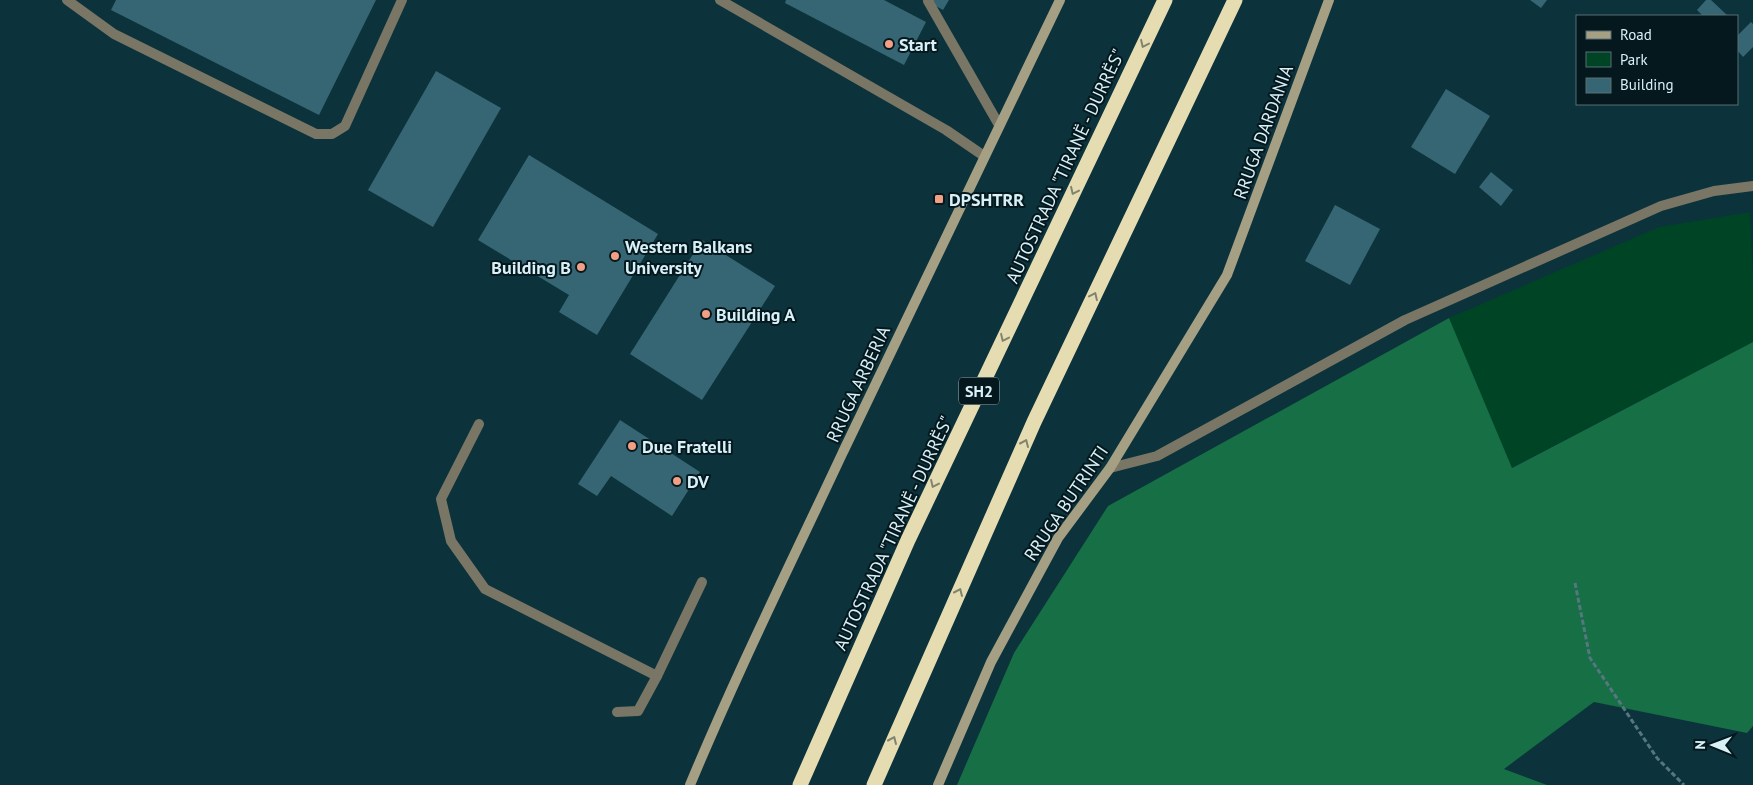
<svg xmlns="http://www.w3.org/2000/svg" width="1753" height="785" font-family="'PT Sans',sans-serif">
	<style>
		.green { fill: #004426 }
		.forest { fill: #166f45 }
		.building { fill: #366673 }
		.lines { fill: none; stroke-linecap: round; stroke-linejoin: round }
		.path { stroke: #567780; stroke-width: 3; stroke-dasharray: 5 2.5; stroke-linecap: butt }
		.lane { stroke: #797665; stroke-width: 10 }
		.secondary { stroke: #a59f84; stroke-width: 10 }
		.highway { stroke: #e5dcb2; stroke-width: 15 }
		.oneway { stroke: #80846f }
		.poi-dot { fill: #f39f85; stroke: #05181d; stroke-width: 2 }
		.labels { text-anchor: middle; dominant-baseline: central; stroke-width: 4; stroke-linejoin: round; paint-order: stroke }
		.shield { fill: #05181d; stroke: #99b0b7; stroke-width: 1 }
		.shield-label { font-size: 16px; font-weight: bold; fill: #d8f1f9 }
		.poi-label { font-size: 18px; font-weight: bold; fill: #d8f1f9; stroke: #05181d; text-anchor: start }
		.street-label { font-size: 18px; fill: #d8f1f9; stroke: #05181d }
	</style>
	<rect width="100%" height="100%" fill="#0c323b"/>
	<polygon class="green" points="1750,212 1753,278 1753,342 1511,468 1449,318 1659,227"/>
	<polygon class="forest" points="1449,318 1512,468 1753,342 1753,726 1747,733 1594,702 1504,769 1547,785 957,785 1014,653 1108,506"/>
	<g class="building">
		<polygon points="116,0 376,0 319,115 111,10"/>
		<polygon points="786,0 884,0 926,22 904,65 785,3"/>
		<polygon points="925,0 949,0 943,10"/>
		<polygon points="1530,0 1547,0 1541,8"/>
		<polygon points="1706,0 1711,0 1728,16 1703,16 1697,10"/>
		<polygon points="1751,22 1753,24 1753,47 1743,57 1737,50 1737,36"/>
		<polygon points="436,71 501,108 433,227 368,190"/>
		<polygon points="1446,89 1490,116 1455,174 1411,147"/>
		<polygon points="529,155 658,234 597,335 559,312 569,295 478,240"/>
		<polygon points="1491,172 1513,190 1501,206 1479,187"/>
		<polygon points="1335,205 1380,229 1350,285 1305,261"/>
		<polygon points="702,240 775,286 702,400 630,354"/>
		<polygon points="620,420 700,472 672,516 611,476 597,496 578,484"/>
	</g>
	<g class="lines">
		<polyline class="path" points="1575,583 1590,658 1657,758 1684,785"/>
		<g class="lane">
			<polyline points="67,0 114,34 316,134 332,134 345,126 402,0"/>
			<polyline points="720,0 946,130 984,156"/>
			<polyline points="929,0 928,1 999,125"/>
			<polyline points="479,424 441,499 451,541 485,589 657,676"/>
			<polyline points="1110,468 1157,456 1405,320 1661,206 1714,191 1753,186"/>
			<polyline points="617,712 638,711 657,676 702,582"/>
		</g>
		<g class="secondary">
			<path d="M690 785C737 672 791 563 843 452 915 301 987 150 1060 0"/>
			<polyline points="938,785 991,662 1058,538 1110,468 1227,275 1329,0"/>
		</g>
		<g class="highway">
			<polyline points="800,785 908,540 1165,0"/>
			<polyline points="874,785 1034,422 1235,0"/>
		</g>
	</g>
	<defs><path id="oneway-chevron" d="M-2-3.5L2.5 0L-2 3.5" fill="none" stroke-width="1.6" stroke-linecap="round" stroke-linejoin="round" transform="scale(1.25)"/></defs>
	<g class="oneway">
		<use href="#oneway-chevron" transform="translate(1144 44) rotate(115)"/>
		<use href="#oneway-chevron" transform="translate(1074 191) rotate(115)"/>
		<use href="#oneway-chevron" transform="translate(1094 296) rotate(-65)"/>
		<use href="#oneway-chevron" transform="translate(1004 338) rotate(115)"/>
		<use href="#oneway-chevron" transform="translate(1025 443) rotate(-66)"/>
		<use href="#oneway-chevron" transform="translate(934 484) rotate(115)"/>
		<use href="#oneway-chevron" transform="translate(959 592) rotate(-66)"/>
		<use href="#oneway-chevron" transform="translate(893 740) rotate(-66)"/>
	</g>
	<g class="poi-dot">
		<circle cx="889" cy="44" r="5"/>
		<rect x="934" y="194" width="10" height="10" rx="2.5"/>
		<circle cx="615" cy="256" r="5"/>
		<circle cx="581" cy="267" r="5"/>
		<circle cx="706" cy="314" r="5"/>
		<circle cx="632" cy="446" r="5"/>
		<circle cx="677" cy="481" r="5"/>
	</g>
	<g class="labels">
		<rect class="shield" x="959" y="377.5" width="40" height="27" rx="4"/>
		<g class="shield-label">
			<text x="979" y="391">SH2</text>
		</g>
		<g class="poi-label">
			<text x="899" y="44">Start</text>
			<text x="949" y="199">DPSHTRR</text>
			<text x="625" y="246">Western Balkans<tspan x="625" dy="21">University</tspan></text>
			<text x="571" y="267" text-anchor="end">Building B</text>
			<text x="716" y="314">Building A</text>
			<text x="642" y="446">Due Fratelli</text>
			<text x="687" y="481">DV</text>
		</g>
		<g class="street-label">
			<text transform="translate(1263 132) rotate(-70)">RRUGA DARDANIA</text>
			<text transform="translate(1065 166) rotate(-65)">AUTOSTRADA "TIRANË - DURRËS"</text>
			<text transform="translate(858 384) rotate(-65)">RRUGA ARBERIA</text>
			<text transform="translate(1066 503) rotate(-56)">RRUGA BUTRINTI</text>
			<text transform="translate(893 533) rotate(-65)">AUTOSTRADA "TIRANË - DURRËS"</text>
		</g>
	</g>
	<rect x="1576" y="15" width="162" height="90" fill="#05181d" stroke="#596f75"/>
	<rect x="1586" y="31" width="25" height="8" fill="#a59f84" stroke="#596f75"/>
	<text x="1620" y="40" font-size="15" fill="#d8f1f9">Road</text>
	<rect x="1586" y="52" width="25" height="15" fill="#004426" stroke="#596f75"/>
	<text x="1620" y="65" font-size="15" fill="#d8f1f9">Park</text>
	<rect x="1586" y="78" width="25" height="15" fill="#366673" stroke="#596f75"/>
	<text x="1620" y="90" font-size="15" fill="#d8f1f9">Building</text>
	<g transform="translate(1713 745) rotate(271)" stroke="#05181d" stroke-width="4" paint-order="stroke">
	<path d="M0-4L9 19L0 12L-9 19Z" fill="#d8f1f9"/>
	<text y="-8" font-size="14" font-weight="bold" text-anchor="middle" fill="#d8f1f9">N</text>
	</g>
</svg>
